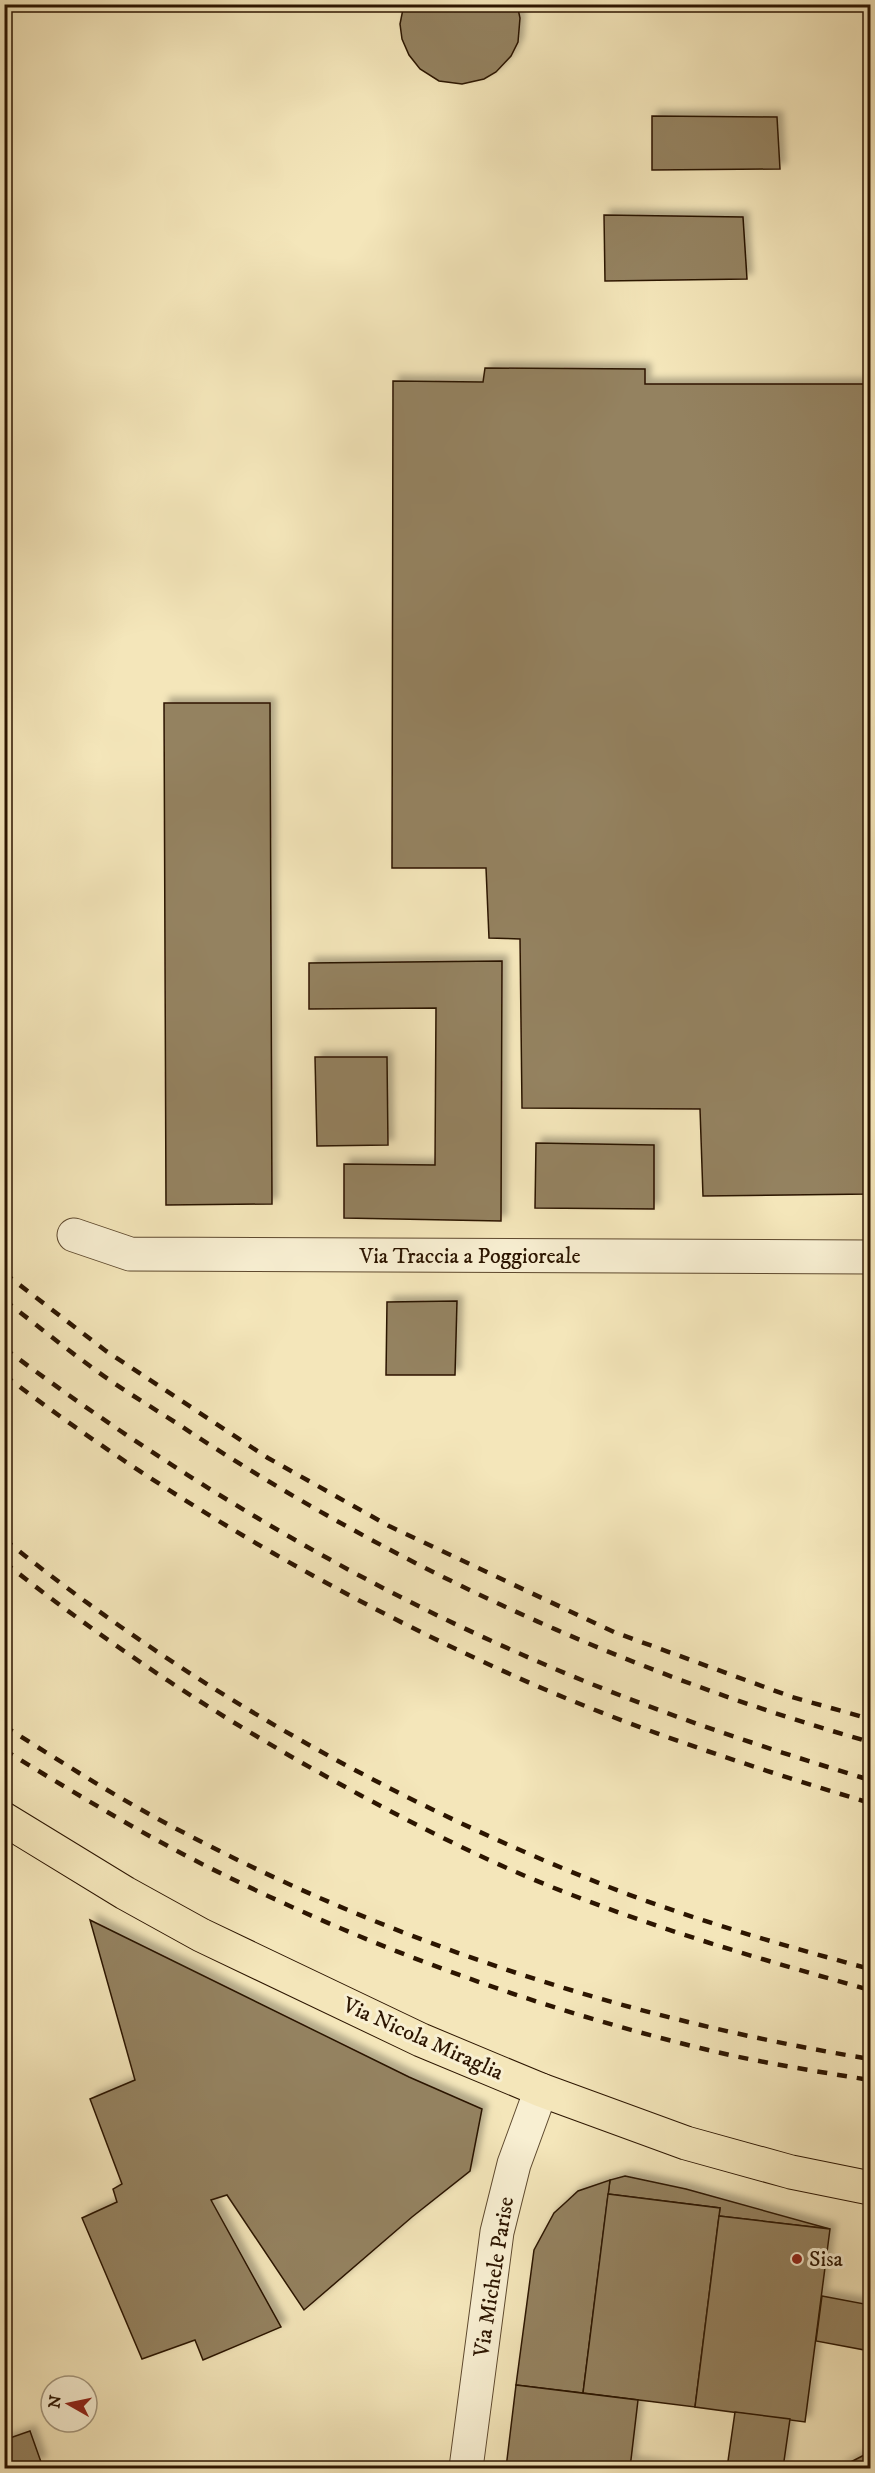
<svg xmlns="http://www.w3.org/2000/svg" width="875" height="2473" font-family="'IM FELL DW Pica',serif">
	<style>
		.building { fill: #948261; stroke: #2c1500; stroke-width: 1.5; filter: url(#shadow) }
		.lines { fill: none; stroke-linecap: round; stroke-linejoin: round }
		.minor-casing { stroke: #5e492e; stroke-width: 35 }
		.primary-casing { stroke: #2c1500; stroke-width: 35 }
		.minor { stroke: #f8efd2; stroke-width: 33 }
		.primary { stroke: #f4e6ba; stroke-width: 33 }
		.rail { stroke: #2c1500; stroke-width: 4.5; stroke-dasharray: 10 10; stroke-linecap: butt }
		.poi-dot { fill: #8f2418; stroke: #f8efd2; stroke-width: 2 }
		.labels { text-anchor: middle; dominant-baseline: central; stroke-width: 6; stroke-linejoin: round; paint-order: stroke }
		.street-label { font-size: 22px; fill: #2c1500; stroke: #f8efd2 }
		.poi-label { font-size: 22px; fill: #2c1500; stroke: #f8efd2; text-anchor: start }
	</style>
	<defs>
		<filter id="shadow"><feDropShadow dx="5.5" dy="-5.5" stdDeviation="3" flood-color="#0004"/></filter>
	</defs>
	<rect width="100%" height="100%" fill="#f4e6ba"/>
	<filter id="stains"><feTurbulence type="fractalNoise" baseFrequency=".00333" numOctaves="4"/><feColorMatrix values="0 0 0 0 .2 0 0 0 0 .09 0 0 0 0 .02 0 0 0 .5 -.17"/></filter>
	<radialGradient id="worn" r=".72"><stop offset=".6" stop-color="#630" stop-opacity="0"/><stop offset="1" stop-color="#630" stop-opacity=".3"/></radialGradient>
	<g class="building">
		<polygon points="404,4 517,4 520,18 518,42 511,56 496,72 484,79 462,84 439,81 420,69 409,55 402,39 400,24"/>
		<polygon points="652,116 777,117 780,169 652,170"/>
		<polygon points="604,215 743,217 747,279 605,281"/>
		<polygon points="485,368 645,369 645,384 870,384 870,1194 703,1196 700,1109 522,1108 520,939 489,938 486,868 392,868 393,381 483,382"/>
		<polygon points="164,703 270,703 272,1204 166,1205"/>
		<polygon points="502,961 501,1221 344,1218 344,1164 435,1165 436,1008 309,1009 309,963"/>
		<polygon points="315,1057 387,1057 388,1145 317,1146"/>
		<polygon points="536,1143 654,1145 654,1209 535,1208"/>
		<polygon points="457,1301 455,1375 386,1375 387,1302"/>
		<polygon points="90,1920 409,2077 482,2109 470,2171 412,2217 304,2310 227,2195 211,2200 281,2327 203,2360 195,2340 142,2359 82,2218 117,2202 113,2189 122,2184 90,2099 135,2080"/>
		<polygon points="625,2176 686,2189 830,2229 719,2216 720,2208 608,2194 610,2180"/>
		<polygon points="610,2180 583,2393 516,2385 534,2250 554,2213 565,2203 578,2191"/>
		<polygon points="608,2194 720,2208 695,2407 583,2393"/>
		<polygon points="719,2216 830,2229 805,2422 695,2407"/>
		<polygon points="822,2296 870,2305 870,2351 816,2341"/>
		<polygon points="516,2385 638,2400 630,2468 506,2468"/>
		<polygon points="735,2412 790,2419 783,2468 727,2468"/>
		<polygon points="30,2431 41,2462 21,2468 8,2468 4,2457 4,2440"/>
		<polygon points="870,2452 870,2468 839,2468"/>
		<polygon points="630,2462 675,2468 630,2468"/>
	</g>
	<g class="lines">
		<defs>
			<g id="minor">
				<polyline points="74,1235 130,1254 870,1257"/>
				<polyline points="466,2468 497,2232 514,2164 541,2090"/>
			</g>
			<polyline id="primary" points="4,1819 125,1893 201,1935 421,2040 541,2090 686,2143 791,2172 870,2188"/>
		</defs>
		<use href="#minor" class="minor-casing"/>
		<use href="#primary" class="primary-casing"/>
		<use href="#minor" class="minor"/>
		<use href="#primary" class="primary"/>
		<g class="rail">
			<polyline points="4,1273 106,1351 268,1458 389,1526 614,1632 792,1697 870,1719"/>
			<path d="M4 1300C33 1322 61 1345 90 1366 123 1391 159 1411 193 1434 402 1570 630 1674 870 1742"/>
			<path d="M4 1348C170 1472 348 1580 539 1662 647 1709 758 1746 870 1780"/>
			<path d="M4 1375C166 1498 344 1601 530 1683 640 1731 755 1768 870 1803"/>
			<path d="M4 1539C186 1686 393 1802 609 1887 694 1920 782 1945 870 1969"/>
			<path d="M4 1562C116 1651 234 1727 360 1795 429 1832 499 1867 572 1895 670 1933 770 1962 870 1990"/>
			<path d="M4 1726C52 1756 100 1787 149 1814 373 1937 619 2018 870 2059"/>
			<path d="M4 1750C70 1790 135 1830 204 1865 361 1944 529 2006 700 2048 756 2062 814 2071 870 2080"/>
		</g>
	</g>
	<circle class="poi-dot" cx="797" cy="2259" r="6"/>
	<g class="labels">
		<g class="street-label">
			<text x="470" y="1256">Via Traccia a Poggioreale</text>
			<text transform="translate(423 2039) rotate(24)">Via Nicola Miraglia</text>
			<text transform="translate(494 2277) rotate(-81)">Via Michele Parise</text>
		</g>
		<g class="poi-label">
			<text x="809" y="2259">Sisa</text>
		</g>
	</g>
	<rect width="875" height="2473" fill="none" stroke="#f4e6ba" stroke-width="24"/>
	<rect x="6" y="6" width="863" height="2461" fill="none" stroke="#2c1500" stroke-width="3"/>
	<rect x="12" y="12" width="851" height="2449" fill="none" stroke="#2c1500" stroke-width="1.5"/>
	<g transform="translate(69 2404) rotate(279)"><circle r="28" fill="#f8efd2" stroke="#a6987e" stroke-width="1.5"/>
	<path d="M0-4.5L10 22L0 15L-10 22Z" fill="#8f2418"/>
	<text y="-9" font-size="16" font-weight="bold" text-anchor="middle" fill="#2c1500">N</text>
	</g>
	<rect width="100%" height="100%" filter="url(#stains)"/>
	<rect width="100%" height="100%" fill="url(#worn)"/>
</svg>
